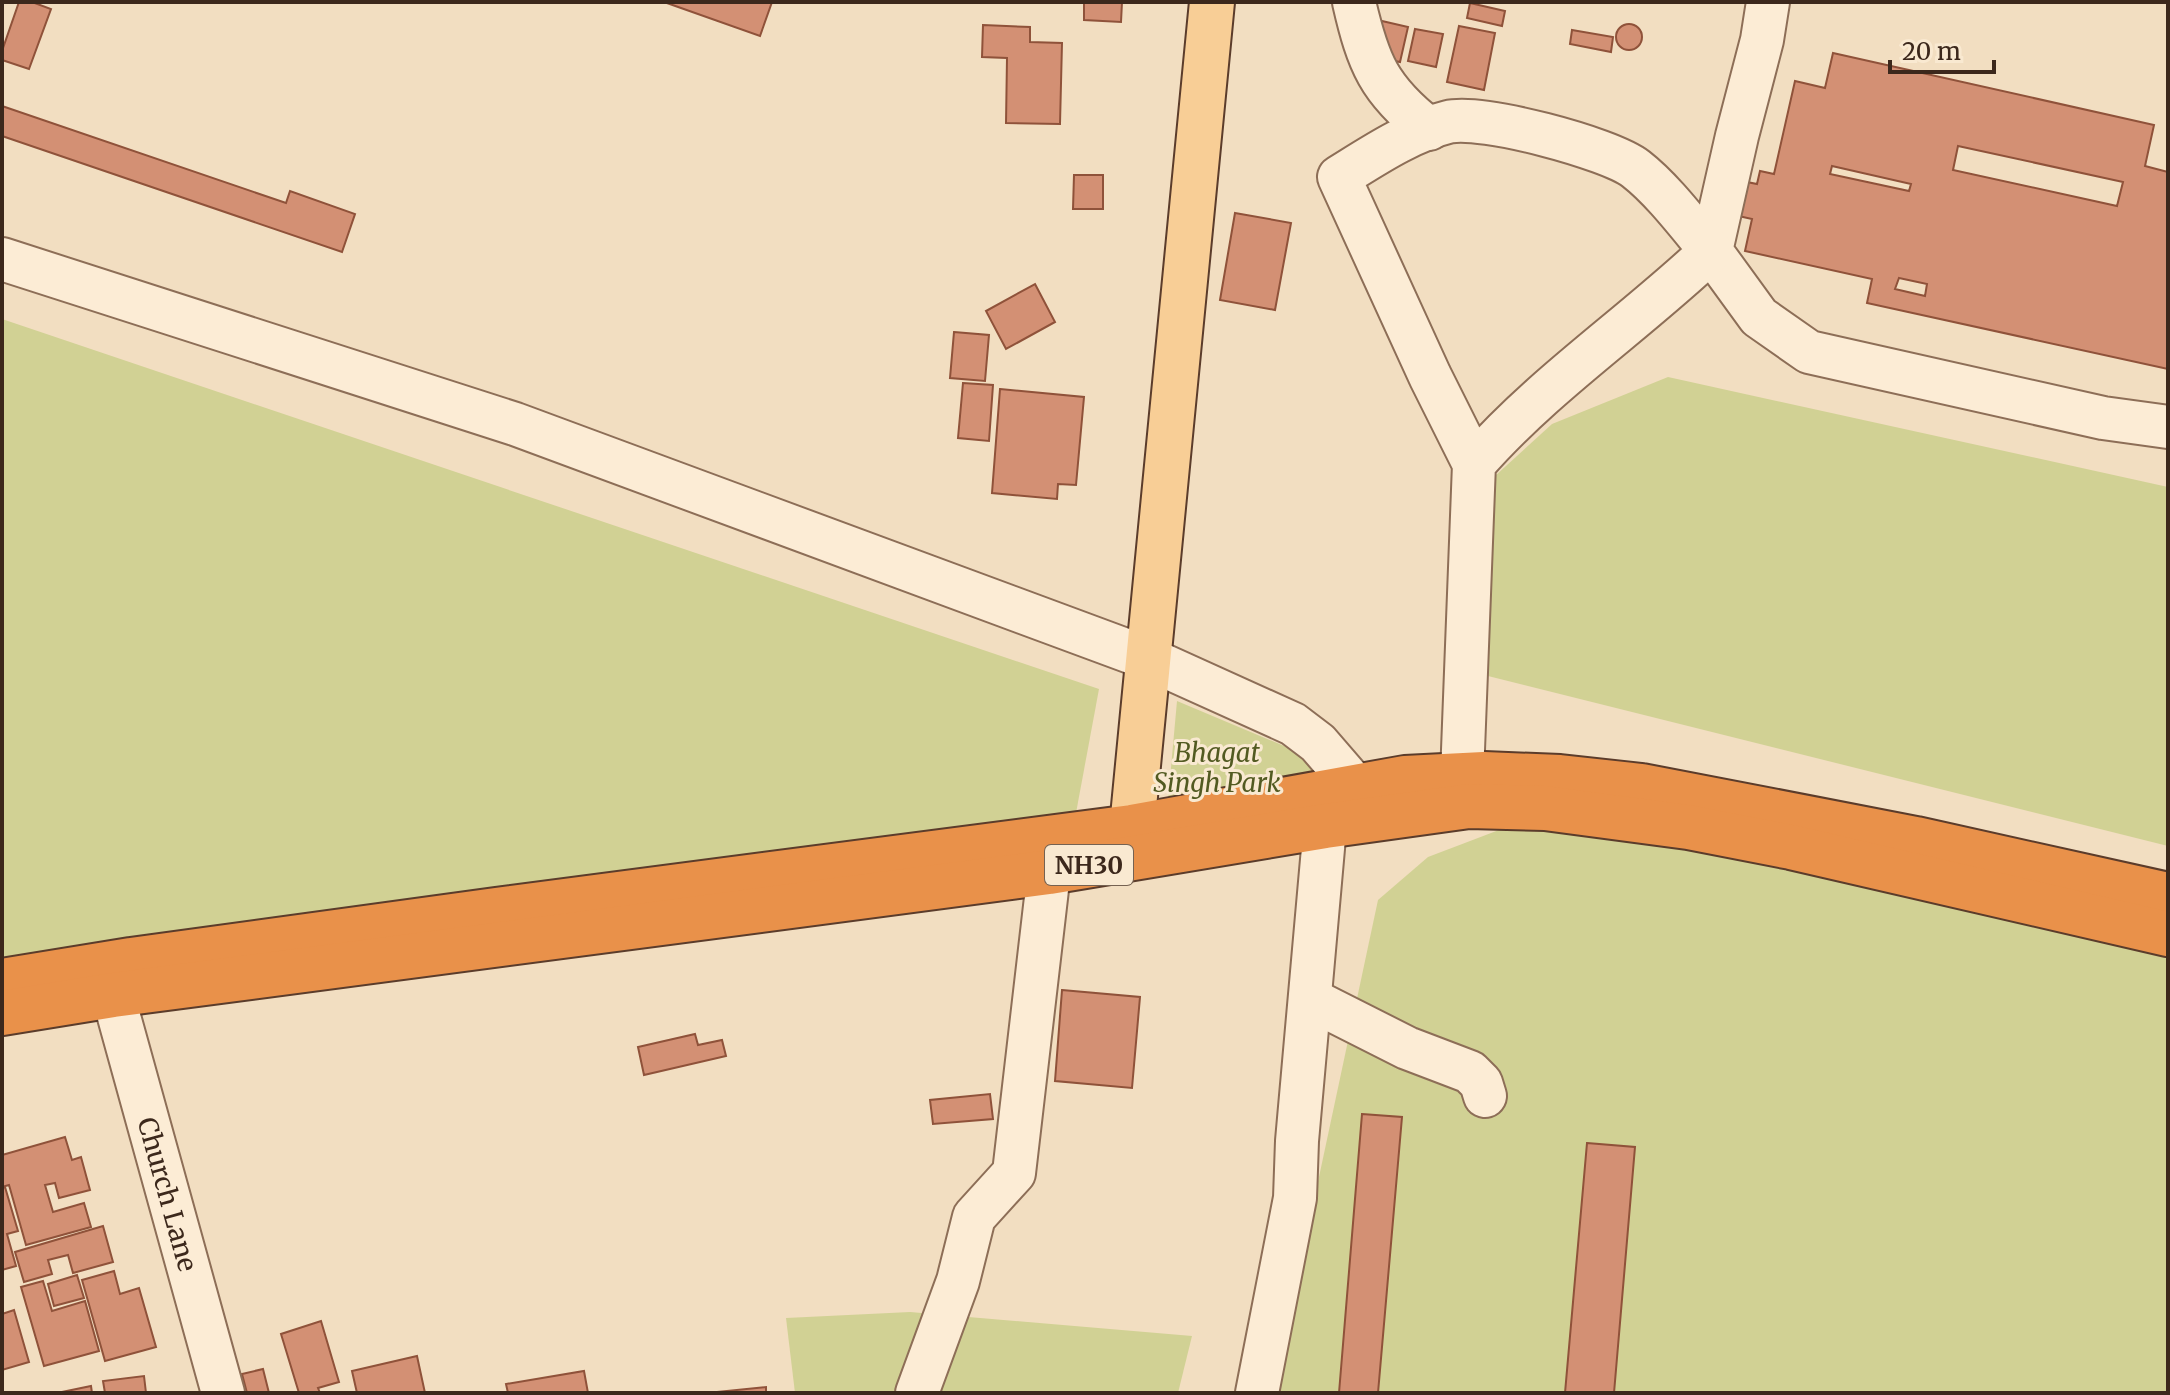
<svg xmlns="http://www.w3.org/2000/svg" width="2170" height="1395" font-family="Merriweather,serif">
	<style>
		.green { fill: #d1d194 }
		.building { fill: #d39074; stroke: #8f523a; stroke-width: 2; fill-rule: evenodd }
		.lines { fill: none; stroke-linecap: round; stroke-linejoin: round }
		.minor-casing { stroke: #8d6e57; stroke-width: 46 }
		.major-casing { stroke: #5b3c2b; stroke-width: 48 }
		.highway-casing { stroke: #5b3c2b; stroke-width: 48 }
		.minor { stroke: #fcecd5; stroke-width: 42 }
		.major { stroke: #f8ce96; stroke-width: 44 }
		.highway { stroke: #e9914a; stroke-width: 44 }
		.labels { text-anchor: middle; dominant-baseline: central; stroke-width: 6; stroke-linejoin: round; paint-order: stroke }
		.shield { fill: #f9e9d1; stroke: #756252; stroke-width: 2 }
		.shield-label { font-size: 24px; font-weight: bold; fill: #3c281c }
		.park-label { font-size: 26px; font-style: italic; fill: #525a21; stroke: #f9e9d1 }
		.street-label { font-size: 26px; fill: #3c281c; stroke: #f9e9d1 }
	</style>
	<rect width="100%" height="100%" fill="#f2dec1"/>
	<g class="green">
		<polygon points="2,319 1099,689 1076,813 2,968"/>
		<polygon points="1668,377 2168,487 2168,846 1456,668 1495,476 1552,424"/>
		<polygon points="1177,701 1377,785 1166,823"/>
		<polygon points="1520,822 2168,923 2168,1393 1273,1393 1378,900 1428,857"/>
		<polygon points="910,1312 1192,1336 1178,1393 795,1393 786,1318"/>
	</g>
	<g class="building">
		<polygon points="19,2 32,2 51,9 29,69 2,60 2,51"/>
		<polygon points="664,2 772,2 760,36"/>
		<polygon points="1084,2 1122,2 1121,22 1084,20"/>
		<polygon points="1470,3 1505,11 1502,26 1467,18"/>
		<polygon points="1382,21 1408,27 1400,62 1375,57"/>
		<circle cx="1629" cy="37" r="13"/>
		<polygon points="983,25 1030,27 1030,42 1062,43 1060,124 1006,123 1007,58 982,57"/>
		<polygon points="1459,26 1495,33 1484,90 1447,82"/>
		<polygon points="1415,29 1443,34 1436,67 1408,61"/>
		<polygon points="1572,30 1613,37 1611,52 1570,44"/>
		<path d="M1833 53 2154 125 2145 166 2168 172V369L1867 303 1872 279 1745 251 1752 219 1725 213 1732 179 1757 184 1760 171 1774 174 1795 81 1825 88ZM1958 146 2123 182 2117 206 1953 170ZM1832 166 1911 184 1909 191 1830 174ZM1899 278 1927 284 1925 296 1895 289Z"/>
		<polygon points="2,106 286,203 290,191 355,214 342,252 2,136"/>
		<polygon points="1074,175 1103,175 1103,209 1073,209"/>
		<polygon points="1235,213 1291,223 1275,310 1220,300"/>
		<polygon points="1035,284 1055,322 1006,349 986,311"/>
		<polygon points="954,332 989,335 985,381 950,378"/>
		<polygon points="963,383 993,385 989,441 958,438"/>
		<polygon points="1000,389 1084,397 1076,485 1058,484 1057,499 992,493"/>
		<polygon points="1062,990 1140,997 1132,1088 1055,1081"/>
		<polygon points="695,1034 698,1045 722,1040 726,1056 644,1075 638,1047"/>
		<polygon points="990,1094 993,1119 933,1124 930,1100"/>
		<polygon points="1362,1114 1402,1117 1378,1393 1339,1393"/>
		<polygon points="65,1137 72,1160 81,1157 90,1190 59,1198 55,1183 45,1185 53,1212 84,1203 91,1227 26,1245 9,1185 2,1187 2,1155"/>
		<polygon points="1587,1143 1635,1147 1614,1393 1565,1393"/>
		<polygon points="5,1187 18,1231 7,1234 16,1266 2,1270 2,1188"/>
		<polygon points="103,1226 113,1262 73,1273 68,1255 48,1260 52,1274 24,1282 15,1252"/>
		<polygon points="114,1271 120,1294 139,1288 156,1347 105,1361 82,1280"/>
		<polygon points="77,1275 84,1298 54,1306 48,1284"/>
		<polygon points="43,1281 52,1311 85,1301 99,1351 44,1366 21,1287"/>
		<polygon points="14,1310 29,1362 2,1370 2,1314"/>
		<polygon points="321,1321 339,1382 318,1388 320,1393 299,1393 281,1334"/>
		<polygon points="417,1356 425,1393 357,1393 352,1371"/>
		<polygon points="263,1369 269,1393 247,1393 242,1374"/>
		<polygon points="584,1371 588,1393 508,1393 506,1384"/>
		<polygon points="144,1376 146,1393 105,1393 103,1381"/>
		<polygon points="91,1386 92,1393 57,1393"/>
		<polygon points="766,1387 766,1393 707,1393"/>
	</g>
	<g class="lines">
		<defs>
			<g id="minor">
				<path d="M1354 2C1368 63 1379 90 1429 129"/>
				<polyline points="1768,2 1762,40 1737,136 1711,251 1759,317 1809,352 2103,418 2168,427"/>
				<polyline points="2,259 515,424 1147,658 1293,724 1318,743 1356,787"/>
				<path d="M1462 776 1474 464 1430 376 1339 177C1373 156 1408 132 1448 122 1481 114 1609 148 1636 169 1663 190 1689 225 1711 251 1634 324 1544 384 1474 464"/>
				<path id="s1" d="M108 964 113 995 223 1393"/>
				<polyline points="1310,999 1407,1048 1470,1072 1481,1083 1485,1096"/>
				<polyline points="917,1393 958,1281 974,1217 1014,1173 1049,872"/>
				<polyline points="1257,1393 1295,1198 1297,1141 1325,826"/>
			</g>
			<polyline id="major" points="1129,858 1212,2"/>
			<g id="highway">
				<polyline points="2,981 131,960 496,910 1132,827 1405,778 1484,774 1560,777 1642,786 1916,839 2168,895"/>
				<polyline points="2,1013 113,995 1049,872 1325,826 1469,806 1545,808 1688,827 1791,847 2168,934"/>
			</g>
		</defs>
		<use href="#minor" class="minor-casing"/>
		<use href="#major" class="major-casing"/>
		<use href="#highway" class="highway-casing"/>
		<use href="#minor" class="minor"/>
		<use href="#major" class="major"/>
		<use href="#highway" class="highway"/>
	</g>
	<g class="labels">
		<rect class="shield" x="1045" y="845" width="88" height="40" rx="6"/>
		<g class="shield-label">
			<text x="1089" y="865">NH30</text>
		</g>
		<g class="park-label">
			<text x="1217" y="752">Bhagat<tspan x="1217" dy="30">Singh Park</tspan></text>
		</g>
		<g class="street-label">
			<text stroke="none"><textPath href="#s1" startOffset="238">Church Lane</textPath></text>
		</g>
	</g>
	<rect width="2170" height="1395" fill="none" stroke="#3c281c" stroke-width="8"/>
	<path d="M1890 60v12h104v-12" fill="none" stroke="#3c281c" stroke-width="4"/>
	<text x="1902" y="60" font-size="24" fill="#3c281c" stroke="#f9e9d1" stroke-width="6" paint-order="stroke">20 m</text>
</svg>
